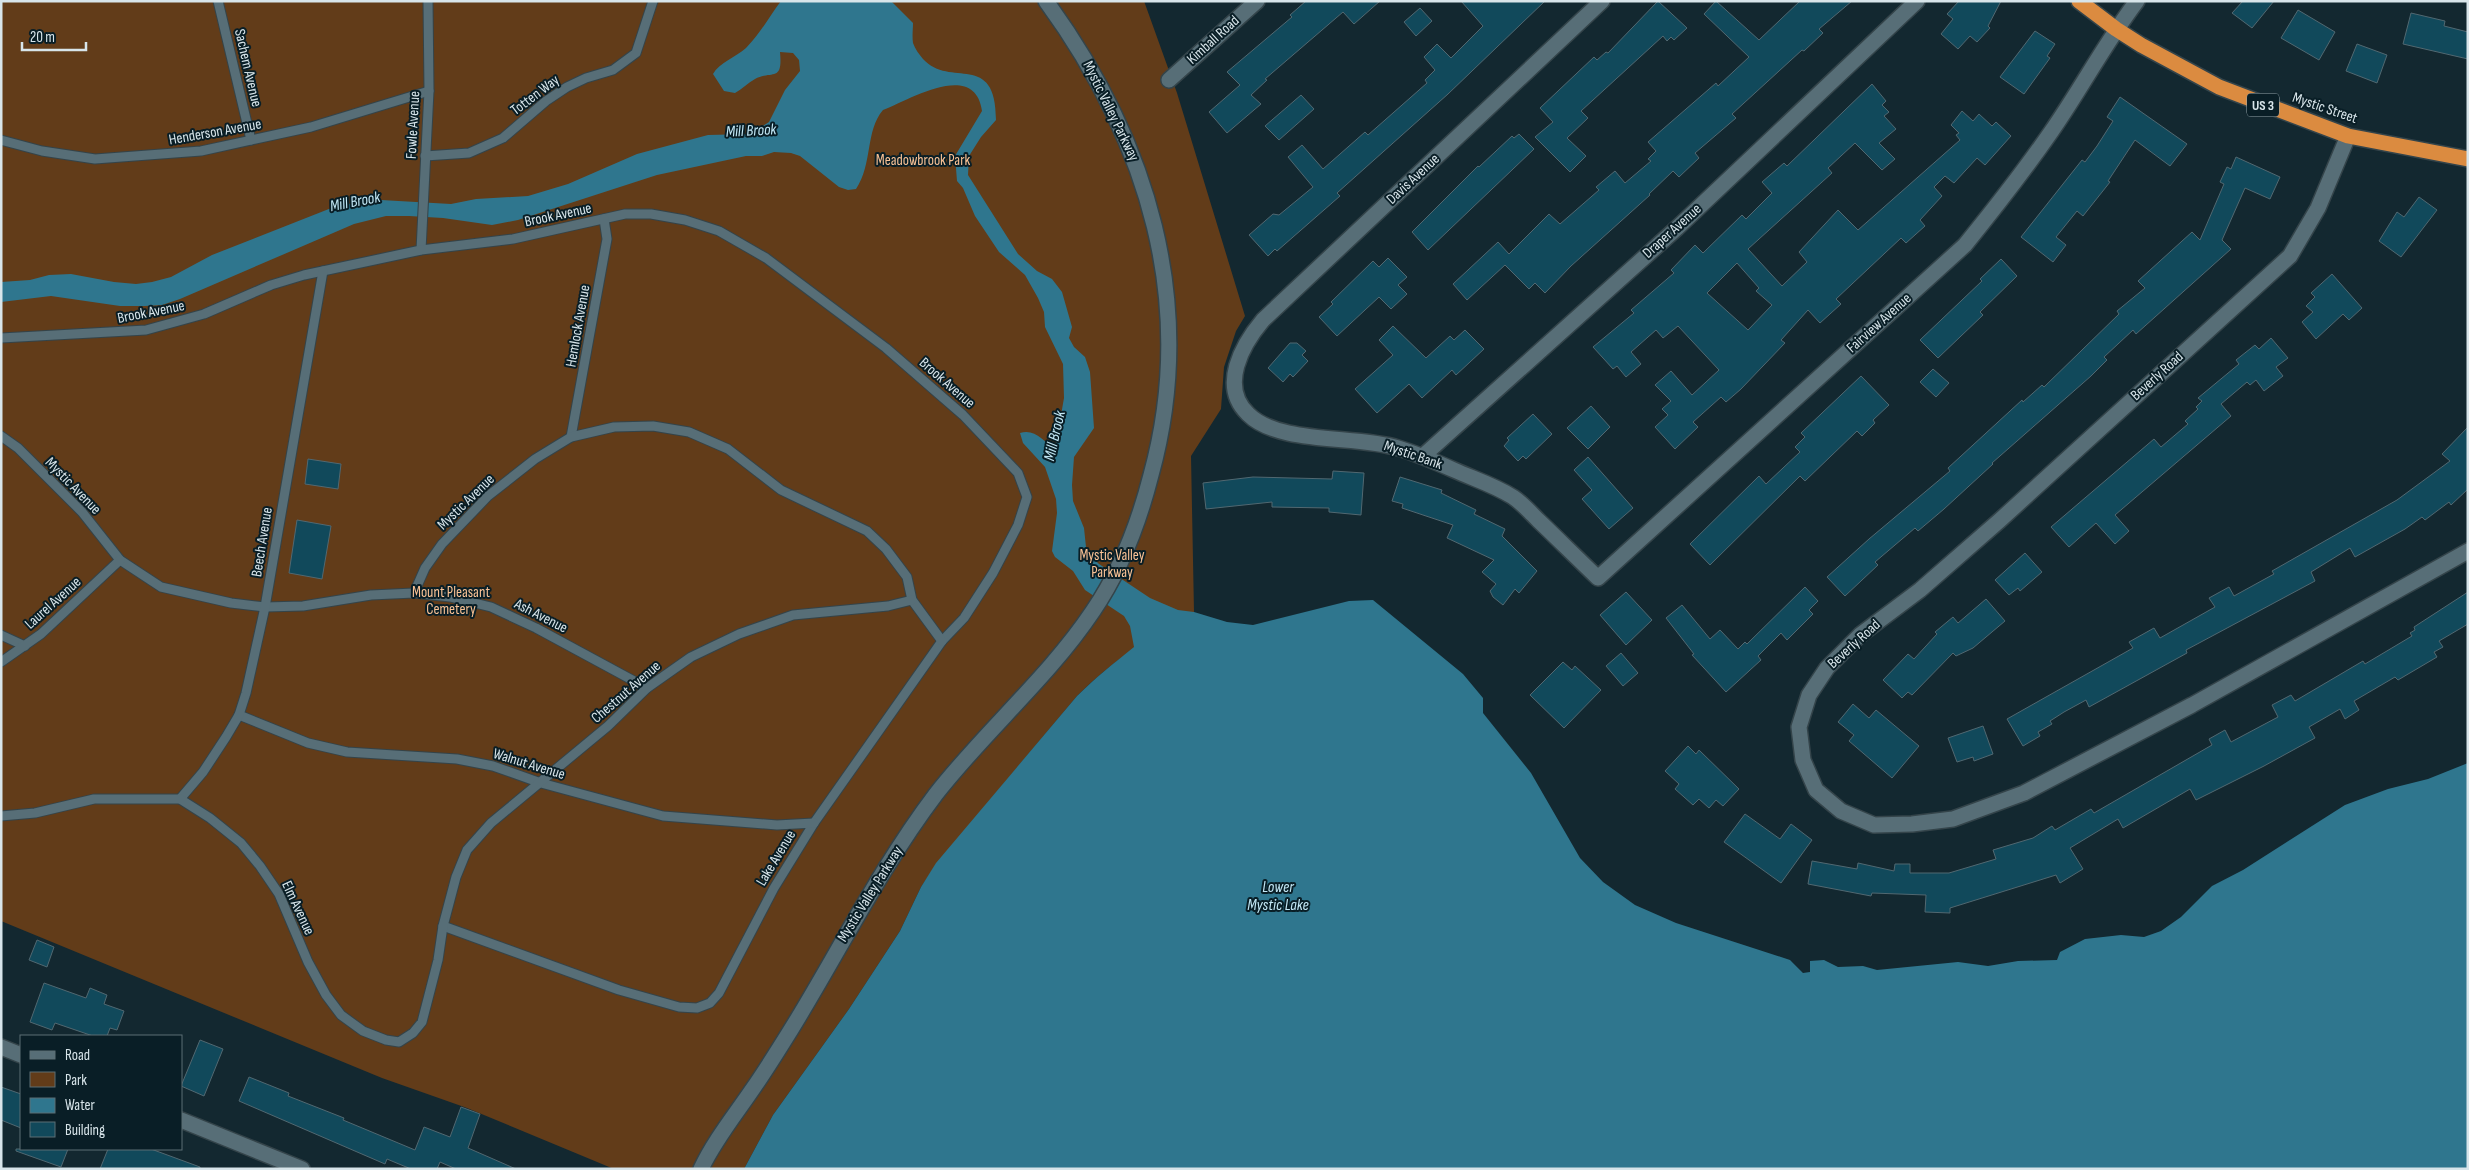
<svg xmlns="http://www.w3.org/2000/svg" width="2469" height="1170" font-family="'Sofia Sans Condensed',sans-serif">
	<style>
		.green { fill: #623c19 }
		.water { fill: #2f768e }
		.building { fill: #11495b; stroke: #516871; fill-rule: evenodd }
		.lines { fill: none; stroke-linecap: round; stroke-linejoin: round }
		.lane-casing { stroke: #34444a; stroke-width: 11 }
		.street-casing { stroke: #34444a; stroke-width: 18 }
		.secondary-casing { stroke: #34444a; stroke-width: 18 }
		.highway-casing { stroke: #34444a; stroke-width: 18 }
		.lane { stroke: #576e77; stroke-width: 9 }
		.street { stroke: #576e77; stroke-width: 15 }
		.secondary { stroke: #576e77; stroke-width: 15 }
		.highway { stroke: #db8b40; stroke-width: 15 }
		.labels { text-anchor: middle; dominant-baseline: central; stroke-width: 4; stroke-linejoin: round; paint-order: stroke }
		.shield { fill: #091e26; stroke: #9aa9af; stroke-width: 1 }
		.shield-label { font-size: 14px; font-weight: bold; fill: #d8e5ea }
		.street-label { font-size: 15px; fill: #d8e5ea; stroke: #091e26 }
		.park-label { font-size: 15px; fill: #fbc396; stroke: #091e26 }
		.water-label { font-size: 16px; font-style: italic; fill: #c4e9f7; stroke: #091e26 }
	</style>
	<rect width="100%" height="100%" fill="#132830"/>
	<path class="green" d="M1 1H1144L1177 93 1245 316 1236 331 1224 367 1221 409 1191 456 1194 612C1151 635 1111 662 1077 696L937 863 921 887 900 931 849 1009 773 1115 744 1169H614L467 1108 382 1078 1 921Z"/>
	<path class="water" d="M781 1H891L913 23C913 29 912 36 913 43 915 49 919 54 923 59 950 89 996 50 996 120L981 137 969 156 968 175 1018 254 1037 271 1052 279 1062 292 1072 327 1069 338 1074 347 1085 357 1090 372 1094 428 1074 457 1072 485 1073 501 1084 528 1086 547 1091 556 1099 564 1150 598 1178 610 1194 612 1227 622 1253 625 1349 601 1373 600 1463 674 1483 698V713L1531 773 1580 858 1603 882 1635 905 1676 923 1790 960 1803 973 1810 972V961L1824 960 1838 967 1863 966 1877 970 1958 962 1988 966 2018 961 2057 960 2060 952 2085 939 2121 935 2144 937 2161 931 2181 917 2212 886 2243 870 2345 805 2388 789 2428 779 2468 763V1169H744L773 1115 849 1009 900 931 921 887 936 863 1077 696C1095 678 1114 663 1134 647L1130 626 1124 616 1085 590 1073 571 1055 557 1052 551 1057 513 1056 499 1045 467 1023 443 1020 433C1035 428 1044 442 1055 449L1064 398 1063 364 1045 327 1044 312 1038 298 1025 275 999 252 975 216 963 188 957 181 955 156 982 111C975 59 909 100 883 110 865 131 873 164 856 189L848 190 839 187 800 156 791 153 774 152 762 156H746L657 175 518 220 492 225 443 218 409 216H386L354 224 180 299 162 305 145 306H120L51 296 1 302V282L30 280 49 275 71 274 114 282 136 284 152 282 171 277 212 255 339 205 381 200 451 204 476 199 528 196 568 184 637 154 708 135 750 134 769 122 785 90 800 71 799 60 793 53 780 52C783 83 772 70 755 79 748 83 742 89 735 93L724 91 713 74C719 63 736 57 746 48 760 34 769 17 781 1Z"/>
	<g class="building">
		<polygon points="1306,1 1380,1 1354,24 1343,12 1265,79 1267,80 1251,95 1261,104 1227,133 1209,112 1240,85 1227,72 1292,17 1290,15"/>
		<polygon points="1461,1 1545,1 1448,94 1337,193 1340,196 1277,251 1275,249 1268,256 1249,235 1273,214 1279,215 1313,187 1288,157 1302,145 1323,169 1365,132 1368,135 1427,83 1425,80 1435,70 1424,57 1437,44 1451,58 1483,26"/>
		<polygon points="1658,1 1687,28 1674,40 1671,37 1667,41 1663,36 1581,111 1588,118 1567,138 1586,156 1570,172 1535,137 1553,122 1540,108 1594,57 1597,60 1606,52 1608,53"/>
		<polygon points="1716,1 1759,40 1800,1 1852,1 1819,29 1823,33 1804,51 1802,50 1732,114 1736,118 1695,153 1699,158 1679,177 1673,171 1649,194 1650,195 1571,266 1545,293 1535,283 1529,289 1505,265 1467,300 1453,284 1498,242 1509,254 1549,214 1560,224 1599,190 1596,187 1615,171 1625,183 1651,161 1648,159 1656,151 1648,142 1716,83 1718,86 1749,57 1704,14"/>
		<polygon points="1959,1 2001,1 1988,26 1990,28 1977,42 1970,36 1958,49 1941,34 1953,19 1947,14"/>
		<polygon points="2243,1 2274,1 2252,28 2232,13"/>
		<polygon points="1420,8 1432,21 1416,36 1404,22"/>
		<polygon points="2298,10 2335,32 2319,60 2281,38"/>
		<polygon points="2411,13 2445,21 2444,26 2468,32 2468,59 2403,44"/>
		<polygon points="2035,31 2055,44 2047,56 2050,58 2024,94 2000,77"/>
		<polygon points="2357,44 2387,55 2377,83 2346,71"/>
		<path d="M1872 84 1886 101 1882 105 1889 112 1884 116 1896 129 1879 143 1895 159 1882 170 1855 143 1828 168 1832 173 1748 249 1782 286 1807 262 1799 252 1838 210 1858 230 1960 140 1956 135 1959 133 1951 125 1962 111 1973 121 1979 114 1992 126 1996 122 2011 136 1985 165 1977 158 1954 183 1945 176 1934 187 1942 196 1920 220 1925 226 1906 243 1901 238 1836 299 1841 304 1820 323 1808 310 1781 340 1785 343 1741 389 1726 402 1721 397 1693 422 1698 427 1675 449 1655 427 1668 415 1662 409 1671 401 1655 385 1671 371 1692 395 1719 370 1678 326 1663 338 1656 330 1631 352 1641 364 1626 377 1617 366 1613 369 1593 347 1634 313 1631 310 1674 273 1671 270 1695 245 1703 253 1742 215 1746 219 1772 193 1762 182 1784 163 1787 166ZM1737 263 1759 288 1756 291 1772 305 1748 330 1707 293Z"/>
		<polygon points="1301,95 1314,109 1279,140 1265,126"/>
		<polygon points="2120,97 2187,144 2170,166 2135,140 2108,181 2110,182 2083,216 2077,211 2056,237 2066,245 2053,262 2021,237 2082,160 2085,162 2097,146 2113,121 2107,117"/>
		<polygon points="1519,134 1534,149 1428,250 1412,232 1478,166 1479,167 1512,136 1514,138"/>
		<polygon points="2236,157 2280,177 2270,199 2245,188 2222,240 2231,249 2136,334 2133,330 2104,357 2107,360 2091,376 1992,463 1993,464 1944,509 1918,531 1915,528 1875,562 1878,565 1845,596 1827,577 1869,539 1950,471 1948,468 2022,400 2023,402 2042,385 2044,387 2119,314 2117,311 2145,288 2138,281 2192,232 2200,240 2224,184 2220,182 2227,167 2231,169"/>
		<polygon points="2419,197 2437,210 2401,257 2379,241 2397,212 2404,217"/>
		<polygon points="1388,258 1407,277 1398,285 1407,294 1391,309 1379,297 1337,336 1319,317 1333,304 1331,302 1373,261 1379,267"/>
		<polygon points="2001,259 2017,276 1980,312 1983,315 1938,358 1920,340 1982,281 1980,279"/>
		<polygon points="2332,274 2362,308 2349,320 2343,314 2316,339 2302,322 2313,312 2306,306 2315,297 2311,293"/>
		<polygon points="1393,326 1426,358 1450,336 1454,340 1465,330 1484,349 1456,375 1452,370 1422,398 1409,384 1377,413 1355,389 1393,355 1379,340"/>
		<polygon points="2271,338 2288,358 2276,367 2283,376 2264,391 2256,380 2250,385 2247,382 2221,404 2231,416 2115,515 2129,531 2115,544 2096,523 2069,547 2051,527 2154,439 2161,447 2188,424 2185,421 2198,409 2196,407 2202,401 2198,398 2239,364 2236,360 2255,345 2259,349"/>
		<polygon points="1290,343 1297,343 1306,351 1302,355 1308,361 1293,377 1290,374 1283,382 1268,368"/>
		<polygon points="1933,369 1949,383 1936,397 1920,382"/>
		<polygon points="1861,376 1889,405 1873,420 1875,423 1862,436 1857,431 1805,481 1800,476 1710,565 1690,544 1759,476 1766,484 1800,452 1795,447 1805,437 1801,433"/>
		<polygon points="1591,406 1610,427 1588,449 1567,428"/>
		<polygon points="1533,414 1552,434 1526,459 1523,456 1518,461 1504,446 1509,440 1507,438"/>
		<polygon points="2468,427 2468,489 2451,505 2449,502 2425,520 2422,517 2405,529 2355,557 2350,548 2311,572 2315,581 2186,650 2187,653 2089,707 2086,700 2064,712 2050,721 2052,724 2038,732 2040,736 2023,746 2007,719 2133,648 2129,642 2154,628 2160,638 2215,607 2209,598 2229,587 2234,596 2274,574 2272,571 2397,500 2450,461 2442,454"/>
		<polygon points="1588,457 1633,508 1609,529 1582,499 1592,490 1574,470"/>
		<polygon points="308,459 341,464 338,489 305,484"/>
		<polygon points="1333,471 1364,473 1361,515 1329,512 1329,508 1272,507 1272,502 1206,509 1203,483 1253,477 1332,479"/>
		<polygon points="1400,477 1442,490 1441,493 1476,510 1474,514 1505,529 1502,536 1537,571 1519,593 1515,589 1503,605 1493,597 1490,591 1496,584 1482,572 1494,560 1447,538 1453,525 1402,508 1403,504 1392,501"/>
		<polygon points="297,520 331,526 322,579 289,573"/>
		<polygon points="2025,553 2042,572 2020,591 2018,588 2009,595 1995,580"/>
		<polygon points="1805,587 1818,601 1809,610 1813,614 1787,640 1781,633 1758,656 1761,660 1726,692 1692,655 1694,654 1666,618 1682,605 1710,639 1720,630 1738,649 1745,642 1747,644"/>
		<polygon points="1626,592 1652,620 1626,645 1600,615"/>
		<polygon points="2468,592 2468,624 2439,641 2443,647 2434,652 2437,657 2398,680 2395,677 2354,701 2359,710 2345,719 2340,709 2309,727 2315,738 2264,766 2196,800 2190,789 2123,828 2118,819 2070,848 2083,869 2060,883 2056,875 1950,908 1950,913 1925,912 1926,895 1872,893 1871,896 1808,884 1812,861 1857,869 1858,863 1894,871 1895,864 1910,864 1910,873 1949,873 1996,859 1993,850 2033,838 2052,826 2055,830 2091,809 2094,813 2212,745 2209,739 2225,730 2231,742 2278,717 2272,705 2291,695 2295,701 2363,661 2365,664 2412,636 2410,633 2415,630 2414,627"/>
		<polygon points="1986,599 2005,621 1973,648 1956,656 1953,653 1912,695 1908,692 1902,698 1883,680 1908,654 1914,659 1937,634 1935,632 1953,617 1958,623"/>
		<polygon points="1621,653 1638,673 1623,686 1606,666"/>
		<polygon points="1563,662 1572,670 1575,666 1601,690 1564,728 1530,695"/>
		<polygon points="1853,704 1869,718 1876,710 1919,746 1892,778 1849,741 1854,735 1838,722"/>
		<polygon points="1983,726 1993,754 1974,761 1973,757 1957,762 1948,738"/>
		<polygon points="1688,746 1696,754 1699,750 1739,789 1723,806 1716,800 1709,808 1699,799 1693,805 1675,789 1679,784 1665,771"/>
		<polygon points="1745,814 1780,839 1791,824 1812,840 1781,883 1724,842"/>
		<polygon points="37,940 54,947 47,967 29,960"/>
		<polygon points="44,983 86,998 90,988 107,995 104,1004 124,1011 117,1030 110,1028 107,1036 93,1036 55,1023 52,1030 30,1022"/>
		<polygon points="200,1040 223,1049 204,1096 181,1086"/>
		<polygon points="249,1077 289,1093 288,1096 344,1118 343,1120 415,1150 424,1127 450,1137 461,1107 480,1114 468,1148 516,1169 456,1169 440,1162 437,1169 411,1169 387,1159 385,1164 239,1101"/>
		<polygon points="1,1087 21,1094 21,1128 1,1120"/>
		<polygon points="16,1149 68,1149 61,1167 16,1151"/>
		<polygon points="108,1149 151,1149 200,1167 200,1169 100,1169"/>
	</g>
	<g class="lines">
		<defs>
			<g id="lane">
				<polyline points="218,1 251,140"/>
				<polyline points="1,140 42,151 95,159 201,151 311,127 429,91"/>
				<polyline points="425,156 469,153 503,138 546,101 567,87 586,78 613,70 636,53 653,1"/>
				<polyline points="421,250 429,91 428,1"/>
				<polyline points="1,338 146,330 204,314 271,285 304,275 421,250 513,239 625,214 651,214 685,220 719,231 766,258 886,348 963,415 1018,473 1027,497 1018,525 993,573 964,618 942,641 814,823 774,888 719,993 710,1003 697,1008 679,1007 619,990 443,926"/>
				<polyline points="1,436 18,448 82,512 120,560 161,587 231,603 265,607 303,606 371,595 414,593 450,597 491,607 536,628 647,688"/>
				<polyline points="571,437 607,239 604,219"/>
				<polyline points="414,593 425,568 442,544 488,496 535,459 571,437 614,427 653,426 689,432 728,449 781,490 867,531 886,549 907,577 912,600 942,641"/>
				<polyline points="1,635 25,646"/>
				<polyline points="1,662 41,634 120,560"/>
				<polyline points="239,715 308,743 347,752 457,759 493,766 541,783 663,816 777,825 814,823"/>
				<polyline points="180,799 203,772 226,737 239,715 246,693 265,607 323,271"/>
				<polyline points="1,816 35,813 94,799 180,799 210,818 241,843 260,866 279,894 308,962 326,995 341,1015 363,1031 386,1040 399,1042 413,1033 422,1022 438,960 443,926 456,877 467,850 491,823 608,726 647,688 691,657 739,634 793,615 888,606 912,600"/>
			</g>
			<g id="street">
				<path d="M1602 1 1263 320C1242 345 1219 386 1248 414 1279 445 1356 435 1398 448 1418 454 1436 462 1454 470 1474 479 1494 485 1513 497 1522 503 1530 512 1538 520 1558 539 1578 559 1598 578L1965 245C1995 208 2024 171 2051 132 2081 89 2105 43 2137 1"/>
				<polyline points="1169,80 1257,1"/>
				<polyline points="2348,136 2318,208 2290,256 1999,521 1920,590 1860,635 1827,668 1809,695 1799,727 1803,760 1816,790 1841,811 1874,825 1912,824 1953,819 2024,793 2192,705 2468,551"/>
				<polyline points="1423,456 1677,228 1917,1"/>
				<polyline points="1,1047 21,1055"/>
				<polyline points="181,1120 302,1169"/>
			</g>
			<path id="secondary" d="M701 1169C714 1141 735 1115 752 1090 766 1070 779 1049 792 1028 840 950 880 868 936 794 986 730 1048 678 1093 611 1121 570 1139 522 1151 475 1198 304 1148 141 1046 1"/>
			<polyline id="highway" points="2079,1 2116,29 2141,45 2219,87 2348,136 2468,159"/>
		</defs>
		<use href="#lane" class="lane-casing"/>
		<use href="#street" class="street-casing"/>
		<use href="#secondary" class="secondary-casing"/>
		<use href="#highway" class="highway-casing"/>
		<use href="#lane" class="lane"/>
		<use href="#street" class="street"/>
		<use href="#secondary" class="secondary"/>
		<use href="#highway" class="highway"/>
	</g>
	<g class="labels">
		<rect class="shield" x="2247" y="93.5" width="32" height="23" rx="4"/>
		<g class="shield-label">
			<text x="2263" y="105">US 3</text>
		</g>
		<g class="street-label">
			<text transform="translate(1213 40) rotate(-42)">Kimball Road</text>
			<text transform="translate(248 68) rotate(77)">Sachem Avenue</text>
			<text transform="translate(535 95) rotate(-37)">Totten Way</text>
			<text transform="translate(2325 108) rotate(19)">Mystic Street</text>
			<text transform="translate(1111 111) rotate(64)">Mystic Valley Parkway</text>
			<text transform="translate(413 125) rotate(-87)">Fowle Avenue</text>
			<text transform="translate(215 132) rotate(-10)">Henderson Avenue</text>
			<text transform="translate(1413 179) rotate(-43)">Davis Avenue</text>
			<text transform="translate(558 215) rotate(-12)">Brook Avenue</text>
			<text transform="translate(1672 231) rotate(-42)">Draper Avenue</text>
			<text transform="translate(151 312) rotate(-11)">Brook Avenue</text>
			<text transform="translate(1879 323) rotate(-42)">Fairview Avenue</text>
			<text transform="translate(578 326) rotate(-80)">Hemlock Avenue</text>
			<text transform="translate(2157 376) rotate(-42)">Beverly Road</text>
			<text transform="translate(947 383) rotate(41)">Brook Avenue</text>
			<text transform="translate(1413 455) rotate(19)">Mystic Bank</text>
			<text transform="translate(73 486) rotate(46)">Mystic Avenue</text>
			<text transform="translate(466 502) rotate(-44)">Mystic Avenue</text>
			<text transform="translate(262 542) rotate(-81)">Beech Avenue</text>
			<text transform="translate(53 603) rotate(-42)">Laurel Avenue</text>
			<text transform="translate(541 616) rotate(27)">Ash Avenue</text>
			<text transform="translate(1854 644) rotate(-42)">Beverly Road</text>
			<text transform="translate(626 692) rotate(-41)">Chestnut Avenue</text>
			<text transform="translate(529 764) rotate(17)">Walnut Avenue</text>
			<text transform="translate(776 858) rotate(-59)">Lake Avenue</text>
			<text transform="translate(870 894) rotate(-58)">Mystic Valley Parkway</text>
			<text transform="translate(298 908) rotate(65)">Elm Avenue</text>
		</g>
		<g class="park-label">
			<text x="923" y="160">Meadowbrook Park</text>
			<text x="1112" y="555">Mystic Valley<tspan x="1112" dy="17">Parkway</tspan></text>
			<text x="451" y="592">Mount Pleasant<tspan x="451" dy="17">Cemetery</tspan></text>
		</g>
		<g class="water-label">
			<text transform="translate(751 131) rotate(-3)">Mill Brook</text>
			<text transform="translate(355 202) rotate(-11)">Mill Brook</text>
			<text transform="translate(1055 436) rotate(-77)">Mill Brook</text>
			<text x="1278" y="887">Lower<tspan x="1278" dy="18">Mystic Lake</tspan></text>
		</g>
	</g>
	<rect width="2469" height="1170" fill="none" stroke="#d8e5ea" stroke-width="5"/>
	<rect x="20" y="1035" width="162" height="115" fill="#091e26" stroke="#5c6e74"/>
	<rect x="30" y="1051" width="25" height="8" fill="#576e77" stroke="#5c6e74"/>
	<text x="65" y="1060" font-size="15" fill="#d8e5ea">Road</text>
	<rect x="30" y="1072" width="25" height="15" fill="#623c19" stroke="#5c6e74"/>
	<text x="65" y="1085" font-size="15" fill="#d8e5ea">Park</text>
	<rect x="30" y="1098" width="25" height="15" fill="#2f768e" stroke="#5c6e74"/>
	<text x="65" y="1110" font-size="15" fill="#d8e5ea">Water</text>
	<rect x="30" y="1122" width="25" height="15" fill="#11495b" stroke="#5c6e74"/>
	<text x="65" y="1135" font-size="15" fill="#d8e5ea">Building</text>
	<path d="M22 42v8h64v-8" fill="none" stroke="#d8e5ea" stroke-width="2.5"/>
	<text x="30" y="42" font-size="15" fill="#d8e5ea" stroke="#091e26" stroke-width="4" paint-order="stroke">20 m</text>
</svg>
